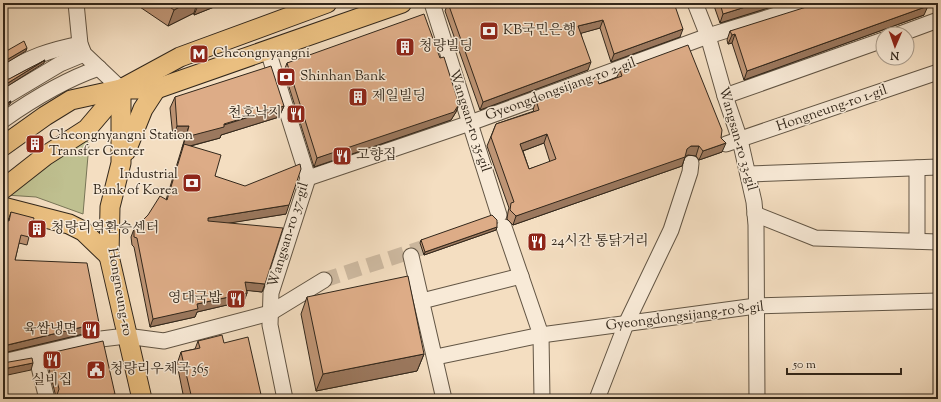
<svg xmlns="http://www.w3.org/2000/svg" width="941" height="402" font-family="'Sorts Mill Goudy','Noto Serif KR',serif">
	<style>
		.green { fill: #bfc090; stroke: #787456 }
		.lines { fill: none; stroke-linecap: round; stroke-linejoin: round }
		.minor-tunnel { stroke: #cdb9a0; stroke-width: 15; stroke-dasharray: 15 8; stroke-linecap: butt }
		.minor-casing { stroke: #625544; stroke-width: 17 }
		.major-casing { stroke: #32271b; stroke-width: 21 }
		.minor { stroke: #f8ead7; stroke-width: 15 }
		.major { stroke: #eabf80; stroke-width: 19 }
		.wall { fill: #be9474; stroke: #32271b; fill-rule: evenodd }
		.shaded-wall { fill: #9b785e; stroke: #32271b }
		.building { fill: #ddac87; stroke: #32271b; fill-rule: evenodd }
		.labels { text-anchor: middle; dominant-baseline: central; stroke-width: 3; stroke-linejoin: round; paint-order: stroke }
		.poi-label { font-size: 14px; fill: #32271b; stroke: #f8ead7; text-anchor: start }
		.street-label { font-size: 14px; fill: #32271b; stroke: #f8ead7 }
	</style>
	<rect width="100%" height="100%" fill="#f4dec1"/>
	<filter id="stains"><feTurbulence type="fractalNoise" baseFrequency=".005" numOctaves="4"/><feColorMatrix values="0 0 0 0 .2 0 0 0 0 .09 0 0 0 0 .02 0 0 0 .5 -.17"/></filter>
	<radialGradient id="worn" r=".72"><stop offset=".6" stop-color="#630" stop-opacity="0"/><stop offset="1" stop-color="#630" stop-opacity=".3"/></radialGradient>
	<polygon class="green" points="84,139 87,141 89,144 83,214 36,197 6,195"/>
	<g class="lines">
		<polyline class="minor-tunnel" points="324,280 440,242"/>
		<defs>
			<g id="minor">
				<polyline points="76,3 80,44 84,54 121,89"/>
				<polyline points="432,3 499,215"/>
				<polyline points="695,3 708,36 725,96 740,140 754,202 756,225 757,399"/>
				<polyline points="900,34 938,20"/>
				<polyline points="268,51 308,178 271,293 270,325 285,399"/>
				<path d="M3 74C29 57 50 50 80 44"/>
				<polyline points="725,96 883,40"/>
				<polyline points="3,98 60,64 84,54"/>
				<path d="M3 120C33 99 64 80 99 68"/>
				<polyline points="726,144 938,72"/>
				<polyline points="748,174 938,167"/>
				<polyline points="308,178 470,123 708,36 815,3"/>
				<polyline points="755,214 815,238 938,242"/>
				<polyline points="504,227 541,335 542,399"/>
				<polyline points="917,241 917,168"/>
				<polyline points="411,256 444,399"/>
				<polyline points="422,301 521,276"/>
				<polyline points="36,355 47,399"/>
				<polyline points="436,357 541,335 756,306 938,301"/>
				<polyline points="3,362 101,339 126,336 164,341 270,313 324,280"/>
				<polyline points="597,399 626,324 671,230 690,172 691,163"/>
			</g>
			<g id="major">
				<polyline points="121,89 121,163 110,207 109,256 142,399"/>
				<polyline points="3,146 45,116 71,100 121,89 156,89 402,3"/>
				<polyline points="126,151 143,109 156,89"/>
				<polyline points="3,189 45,156 87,129 121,89 180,57 327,3"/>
				<polyline points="3,207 69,224 83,231 109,256"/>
			</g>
		</defs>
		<use href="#minor" class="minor-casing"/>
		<use href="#major" class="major-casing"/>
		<use href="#minor" class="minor"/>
		<use href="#major" class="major"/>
	</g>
	<g class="wall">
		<polygon points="134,3 215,3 214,7 194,15 194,13 168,26"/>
		<polygon points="448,3 674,3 680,37 611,62 600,28 581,33 588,70 480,110 445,11"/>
		<polygon points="713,3 784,3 720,23"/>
		<polygon points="924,15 744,80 732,43 728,44 727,40 730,31"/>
		<polygon points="440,58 459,104 456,112 451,120 314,167 284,71 287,63"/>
		<path d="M620 70 721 138 722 152 699 160 696 156 688 155 685 157 682 166 513 225 507 219 508 212 509 208 487 146 496 124 534 111 533 110 536 100 599 84 617 77ZM544 143 550 162 529 169 523 151Z"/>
		<polygon points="175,97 284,106 279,117 221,135 220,138 191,146 215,176 286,214 228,223 265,284 262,292 247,290 247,293 244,301 197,312 195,317 150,327 134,247 132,245 131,237 134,229 166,200 185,138 173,137 170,108"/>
		<polygon points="11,212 29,237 27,245 19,243 15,260 99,323 96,331 3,353 3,220 8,221"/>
		<polygon points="497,227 496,230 424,255 420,243 421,240"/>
		<polygon points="307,297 424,354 417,371 316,391 301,314"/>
		<polygon points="198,341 224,343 262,399 184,399 177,364 181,352 195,349"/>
		<polygon points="50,353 113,399 55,399 56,397 47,361"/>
	</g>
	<g class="shaded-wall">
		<polygon points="187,3 197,3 194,13 168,26 174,10"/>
		<polygon points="199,3 215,3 214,7 194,15"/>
		<polygon points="758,3 784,3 720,23 723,14"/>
		<polygon points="928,6 924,15 744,80 747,71"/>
		<polygon points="603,20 600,28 575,35 578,26"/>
		<polygon points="683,29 680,37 611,62 614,54"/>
		<polygon points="735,34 732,43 728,44 732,35"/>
		<polygon points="27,48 26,51 3,65 3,62"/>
		<polygon points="45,60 44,63 3,89 3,86"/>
		<polygon points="591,62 588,70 480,110 483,102"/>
		<polygon points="11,101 10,104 3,109 3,107"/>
		<polygon points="459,104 456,112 451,120 314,167 317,158"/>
		<polygon points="284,106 279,117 221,135 220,138 182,148 186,137"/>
		<polygon points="177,126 189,126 185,138 173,137"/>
		<polygon points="547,134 544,143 517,153 520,144"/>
		<polygon points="726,143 722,152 699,160 703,151"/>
		<polygon points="691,146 699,146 696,156 688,155 684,157 685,157 682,166 513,225 516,216"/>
		<polygon points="289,205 286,214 205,227 208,218"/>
		<polygon points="497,227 496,230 424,255 425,252"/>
		<polygon points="245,282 265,284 262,292 242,290"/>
		<polygon points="247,293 244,301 197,312 195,317 150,327 153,319 197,304"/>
		<polygon points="99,323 96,331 3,353 3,346 4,346"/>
		<polygon points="424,354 417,371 316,391 323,374"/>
		<polygon points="33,363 31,370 3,376 3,369"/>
		<polygon points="115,394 113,399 92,399"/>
	</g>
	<g class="building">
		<polygon points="164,3 187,3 174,10"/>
		<polygon points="448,3 674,3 683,29 614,54 603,20 578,26 591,62 483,102"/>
		<polygon points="720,3 758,3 723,14"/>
		<polygon points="819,3 927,3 928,6 747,71 735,34 732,35 730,31"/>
		<polygon points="424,14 440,58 444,57 459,104 454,112 317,158 287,63"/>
		<polygon points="24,41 27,48 3,62 3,53"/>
		<path d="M688 45 722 130 721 138 726 143 703 151 699 146H691L687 149 685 157 516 216 510 210 511 203 514 202 491 137 496 124 539 110 536 100 597 78 599 84 622 76 620 70ZM547 134 556 159 529 169 520 144Z"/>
		<polygon points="45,60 3,86 3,79 9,79"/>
		<polygon points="271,66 284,106 224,124 224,127 186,137 189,126 177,126 175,97"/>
		<polygon points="11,101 3,107 3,103 5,104"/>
		<polygon points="184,144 221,155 215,176 245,186 300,164 301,169 289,205 208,218 208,221 283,228 265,284 245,282 247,293 197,304 198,309 153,319 137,238 134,237 134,229 148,215 160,196 167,200"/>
		<polygon points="11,212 34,218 29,237 21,235 15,260 87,263 99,323 3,346 3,220 9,221"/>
		<polygon points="492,215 497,220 497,227 425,252 421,240"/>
		<polygon points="408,276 424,354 323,374 307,297"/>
		<polygon points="222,335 224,343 248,337 262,399 192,399 181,352 200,348 198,341"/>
		<polygon points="103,341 115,394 92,399 56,399 56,398 59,389 50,353"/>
		<polygon points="32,358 33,363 3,369 3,363"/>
	</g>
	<defs>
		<symbol id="bank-square" viewBox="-11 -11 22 22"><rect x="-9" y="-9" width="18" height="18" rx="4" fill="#8f2418" stroke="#f8ead7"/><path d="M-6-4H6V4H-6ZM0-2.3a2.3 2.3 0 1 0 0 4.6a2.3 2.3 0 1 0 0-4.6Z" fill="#fff"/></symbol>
		<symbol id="building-square" viewBox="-11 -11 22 22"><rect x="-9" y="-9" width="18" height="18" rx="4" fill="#8f2418" stroke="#f8ead7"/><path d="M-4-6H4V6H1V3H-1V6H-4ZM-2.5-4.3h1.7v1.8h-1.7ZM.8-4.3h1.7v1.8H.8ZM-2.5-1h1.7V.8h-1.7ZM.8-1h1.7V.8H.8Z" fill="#fff"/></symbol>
		<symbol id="metro-square" viewBox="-11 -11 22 22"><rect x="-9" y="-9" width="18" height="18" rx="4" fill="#8f2418" stroke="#f8ead7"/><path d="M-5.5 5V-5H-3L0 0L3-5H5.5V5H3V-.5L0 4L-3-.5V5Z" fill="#fff"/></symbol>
		<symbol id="restaurant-square" viewBox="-11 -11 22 22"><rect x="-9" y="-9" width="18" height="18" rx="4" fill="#8f2418" stroke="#f8ead7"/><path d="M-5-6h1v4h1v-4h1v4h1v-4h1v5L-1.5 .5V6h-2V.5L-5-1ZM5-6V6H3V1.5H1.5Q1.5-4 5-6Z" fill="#fff"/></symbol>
		<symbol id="civic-square" viewBox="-11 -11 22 22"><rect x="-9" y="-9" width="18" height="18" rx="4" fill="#8f2418" stroke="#f8ead7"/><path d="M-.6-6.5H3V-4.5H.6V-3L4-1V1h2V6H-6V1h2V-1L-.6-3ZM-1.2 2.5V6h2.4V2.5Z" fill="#fff"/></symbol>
	</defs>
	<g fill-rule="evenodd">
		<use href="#bank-square" x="478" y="20" width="22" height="22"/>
		<use href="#building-square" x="394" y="36" width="22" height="22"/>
		<use href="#metro-square" x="188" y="43" width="22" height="22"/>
		<use href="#bank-square" x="275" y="66" width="22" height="22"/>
		<use href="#building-square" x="347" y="86" width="22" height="22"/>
		<use href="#restaurant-square" x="285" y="103" width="22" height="22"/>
		<use href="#building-square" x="24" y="133" width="22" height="22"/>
		<use href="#restaurant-square" x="331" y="145" width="22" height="22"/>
		<use href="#bank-square" x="181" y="172" width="22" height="22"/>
		<use href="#building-square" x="26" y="218" width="22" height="22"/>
		<use href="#restaurant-square" x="526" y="231" width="22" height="22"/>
		<use href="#restaurant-square" x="225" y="288" width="22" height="22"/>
		<use href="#restaurant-square" x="80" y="319" width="22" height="22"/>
		<use href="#restaurant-square" x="41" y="349" width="22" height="22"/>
		<use href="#civic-square" x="85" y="359" width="22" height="22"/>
	</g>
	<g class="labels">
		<g class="poi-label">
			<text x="503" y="31">KB국민은행</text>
			<text x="419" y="47">청량빌딩</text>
			<text x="213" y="54">Cheongnyangni</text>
			<text x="300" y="77">Shinhan Bank</text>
			<text x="372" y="97">제일빌딩</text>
			<text x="282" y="114" text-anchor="end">천호낙지</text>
			<text x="49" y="136">Cheongnyangni Station<tspan x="49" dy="16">Transfer Center</tspan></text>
			<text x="356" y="156">고향집</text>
			<text x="178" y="175" text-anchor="end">Industrial<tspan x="178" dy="16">Bank of Korea</tspan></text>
			<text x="51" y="229">청량리역환승센터</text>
			<text x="551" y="242">24시간 통닭거리</text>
			<text x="222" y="299" text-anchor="end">영대국밥</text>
			<text x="77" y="330" text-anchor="end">육쌈냉면</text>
			<text x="110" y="370">청량리우체국365</text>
			<text x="52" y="381" text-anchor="middle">실비집</text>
		</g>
		<g class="street-label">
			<text transform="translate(561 90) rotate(-20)">Gyeongdongsijang-ro 2-gil</text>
			<text transform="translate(832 109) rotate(-19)">Hongneung-ro 1-gil</text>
			<text transform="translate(469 121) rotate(72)">Wangsan-ro 35-gil</text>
			<text transform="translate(737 139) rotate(74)">Wangsan-ro 33-gil</text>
			<text transform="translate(289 235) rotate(-73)">Wangsan-ro 37-gil</text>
			<text transform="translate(119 292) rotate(80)">Hongneung-ro</text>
			<text transform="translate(685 317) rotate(-7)">Gyeongdongsijang-ro 8-gil</text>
		</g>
	</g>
	<rect width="941" height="402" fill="none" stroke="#f4dec1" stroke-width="16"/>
	<rect x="4" y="4" width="933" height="394" fill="none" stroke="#32271b" stroke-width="2"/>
	<rect x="8" y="8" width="925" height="386" fill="none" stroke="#32271b"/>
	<g transform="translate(895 46) rotate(182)"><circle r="19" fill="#f8ead7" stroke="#a99c8c"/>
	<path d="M0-3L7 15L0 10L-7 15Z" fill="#8f2418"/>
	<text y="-6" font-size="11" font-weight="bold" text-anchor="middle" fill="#32271b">N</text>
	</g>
	<path d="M787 368v6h114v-6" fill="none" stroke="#32271b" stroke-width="2"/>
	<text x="793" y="368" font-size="12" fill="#32271b" stroke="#f8ead7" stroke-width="3" paint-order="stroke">50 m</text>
	<rect width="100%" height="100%" filter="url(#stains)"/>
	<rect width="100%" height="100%" fill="url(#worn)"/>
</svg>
